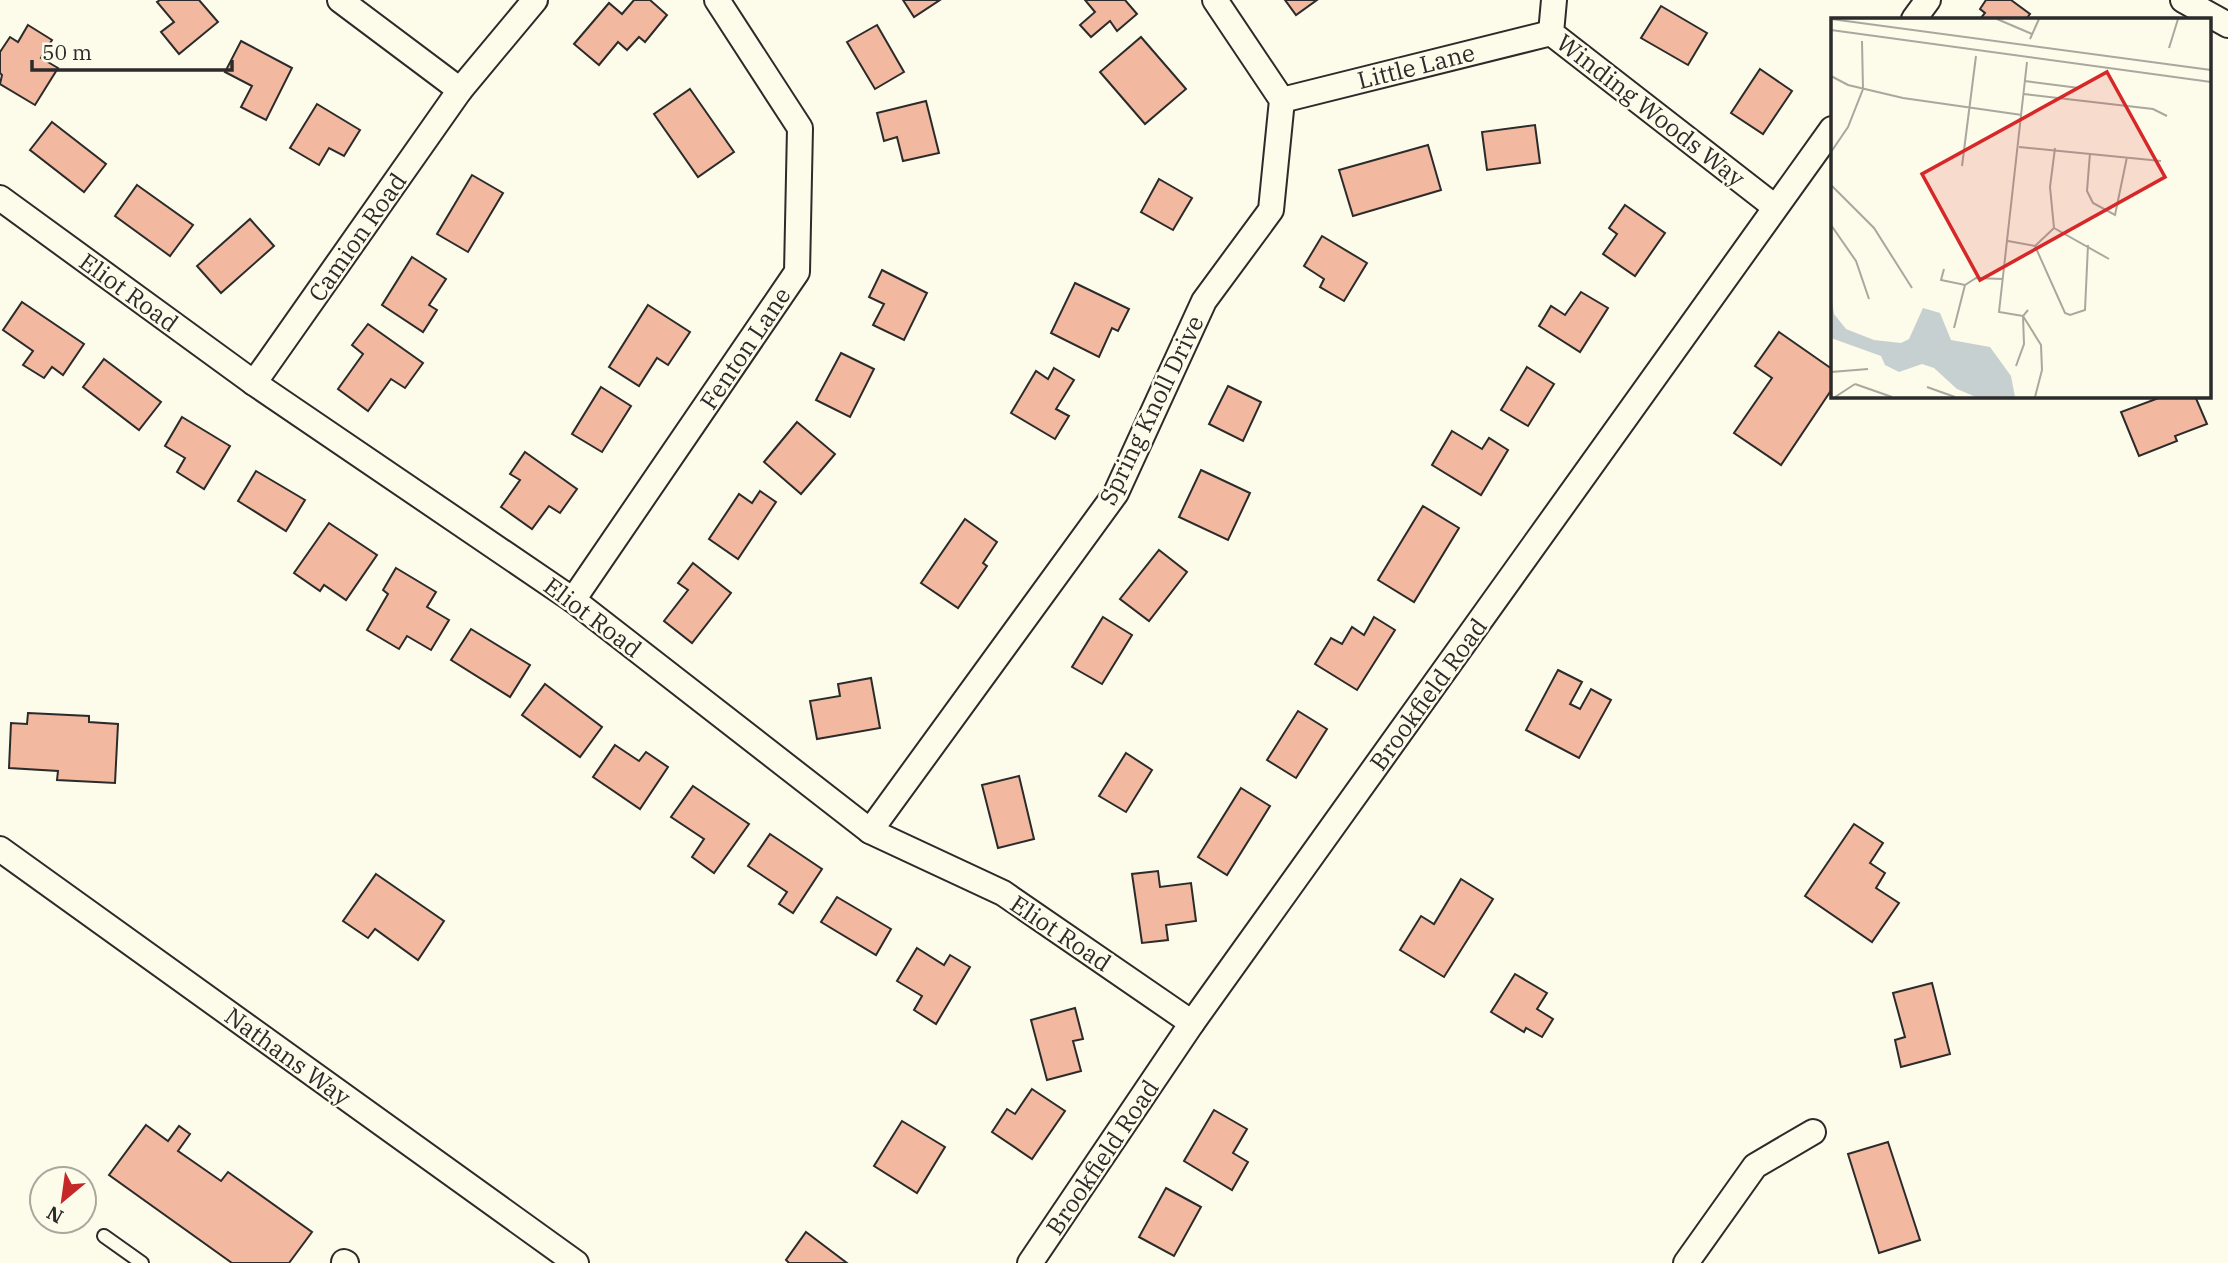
<svg xmlns="http://www.w3.org/2000/svg" width="2228" height="1263" font-family="'IBM Plex Serif',serif">
	<style>
		.building { fill: #f2b8a0; stroke: #2b2b2b; stroke-width: 2 }
		.lines { fill: none; stroke-linecap: round; stroke-linejoin: round }
		.service-casing { stroke: #2b2b2b; stroke-width: 16 }
		.minor-casing { stroke: #2b2b2b; stroke-width: 28 }
		.service { stroke: #fdfbea; stroke-width: 12 }
		.minor { stroke: #fdfbea; stroke-width: 24 }
		.labels { text-anchor: middle; dominant-baseline: central; stroke-width: 5; stroke-linejoin: round; paint-order: stroke }
		.street-label { font-size: 24px; fill: #2b2b2b; stroke: #fdfbea }
		.inset-road { fill: none; stroke: #a9a89e; stroke-width: 2 }
		.view { fill: #d62828; fill-opacity: 0.15; stroke: #d62828; stroke-width: 3.5 }
		.inset-edge { fill: none; stroke: #2b2b2b; stroke-width: 3.5 }
	</style>
	<rect width="100%" height="100%" fill="#fdfbea"/>
	<g class="building">
		<polygon points="160,0 199,0 218,22 179,54 161,32 174,22 157,2"/>
		<polygon points="634,0 650,0 667,15 645,42 639,37 627,50 618,42 599,65 574,44 609,3 622,14"/>
		<polygon points="903,0 940,0 914,17"/>
		<polygon points="1085,0 1125,0 1137,14 1117,31 1110,21 1091,37 1080,25 1095,12"/>
		<polygon points="1285,0 1317,0 1296,15"/>
		<polygon points="1986,0 2011,0 2030,14 2026,19 1980,19 1985,13 1980,9"/>
		<polygon points="1661,6 1707,33 1688,65 1641,38"/>
		<polygon points="28,25 52,40 41,58 58,68 35,105 0,84 2,75 0,73 0,52 10,37 18,42"/>
		<polygon points="877,25 904,72 875,89 847,42"/>
		<polygon points="1141,37 1186,89 1145,124 1100,72"/>
		<polygon points="241,41 292,68 266,120 241,107 252,86 225,72"/>
		<polygon points="1760,69 1792,91 1763,134 1731,113"/>
		<polygon points="690,89 734,152 698,177 654,114"/>
		<polygon points="926,101 939,153 903,161 897,137 884,141 877,113"/>
		<polygon points="317,104 360,130 344,156 329,148 319,165 290,148"/>
		<polygon points="52,122 106,164 84,192 30,150"/>
		<polygon points="1535,125 1540,163 1487,170 1482,132"/>
		<polygon points="1428,145 1441,190 1353,216 1339,170"/>
		<polygon points="472,175 503,193 468,252 437,234"/>
		<polygon points="1159,179 1192,198 1173,230 1141,212"/>
		<polygon points="137,185 193,225 170,256 115,216"/>
		<polygon points="1625,205 1665,233 1635,276 1603,254 1617,234 1609,228"/>
		<polygon points="250,219 274,246 221,293 197,266"/>
		<polygon points="1322,236 1367,263 1344,301 1320,287 1324,279 1304,266"/>
		<polygon points="412,257 446,279 429,305 437,310 423,332 382,305"/>
		<polygon points="882,270 927,293 904,340 873,325 884,304 869,297"/>
		<polygon points="1075,283 1129,309 1118,331 1112,328 1099,357 1051,333"/>
		<polygon points="1581,292 1608,308 1580,352 1539,326 1551,306 1565,315"/>
		<polygon points="22,302 84,344 63,375 52,367 44,378 23,365 33,351 3,330"/>
		<polygon points="648,305 690,332 668,365 657,358 639,386 609,367"/>
		<polygon points="368,324 423,363 405,388 391,379 368,411 338,389 363,354 352,345"/>
		<polygon points="1779,332 1832,369 1832,389 1781,465 1734,433 1772,378 1755,366"/>
		<polygon points="841,353 874,369 850,417 816,400"/>
		<polygon points="104,359 161,402 139,430 83,387"/>
		<polygon points="1527,367 1554,384 1528,426 1501,410"/>
		<polygon points="1054,368 1074,380 1056,409 1069,416 1055,439 1011,413 1036,371 1048,379"/>
		<polygon points="1228,386 1261,402 1243,441 1209,424"/>
		<polygon points="601,387 631,406 602,452 572,434"/>
		<polygon points="2164,396 2195,396 2207,424 2175,436 2177,441 2139,456 2121,412"/>
		<polygon points="182,417 230,446 204,489 177,472 185,458 165,446"/>
		<polygon points="797,422 835,454 801,494 764,462"/>
		<polygon points="1452,431 1482,449 1489,438 1508,450 1481,495 1432,465"/>
		<polygon points="525,452 577,489 560,513 549,506 532,529 501,507 520,480 510,474"/>
		<polygon points="1201,470 1250,493 1228,540 1179,517"/>
		<polygon points="256,471 305,500 286,531 238,501"/>
		<polygon points="760,491 776,502 738,559 709,539 739,494 752,503"/>
		<polygon points="1423,506 1459,528 1414,602 1378,580"/>
		<polygon points="965,519 997,542 983,563 987,566 958,608 921,583"/>
		<polygon points="329,523 377,555 346,600 324,585 320,591 294,573"/>
		<polygon points="1159,550 1187,572 1149,621 1120,599"/>
		<polygon points="693,563 731,593 692,643 664,621 688,590 678,583"/>
		<polygon points="396,568 436,592 427,607 449,620 431,650 407,636 399,649 367,630 388,594 383,590"/>
		<polygon points="1103,617 1132,635 1102,684 1072,667"/>
		<polygon points="1374,617 1395,630 1357,690 1315,664 1331,638 1342,644 1352,627 1364,635"/>
		<polygon points="471,629 530,665 510,697 451,660"/>
		<polygon points="1558,670 1582,682 1570,704 1580,709 1591,689 1611,700 1579,758 1526,730"/>
		<polygon points="871,678 880,728 817,739 810,701 840,696 838,684"/>
		<polygon points="545,684 602,727 580,757 522,715"/>
		<polygon points="1298,711 1327,729 1296,778 1267,760"/>
		<polygon points="28,713 89,716 89,722 118,724 115,783 57,780 58,771 9,768 11,723 27,724"/>
		<polygon points="615,745 639,761 646,752 668,767 640,809 593,777"/>
		<polygon points="1126,753 1152,770 1126,812 1099,796"/>
		<polygon points="1019,776 1034,839 998,848 982,785"/>
		<polygon points="693,786 749,824 714,873 692,857 704,839 671,817"/>
		<polygon points="1241,788 1270,806 1227,875 1198,857"/>
		<polygon points="1854,824 1883,843 1870,863 1885,873 1876,888 1899,903 1872,942 1805,896"/>
		<polygon points="770,834 822,869 793,913 779,904 787,892 748,866"/>
		<polygon points="1158,871 1160,887 1191,883 1196,921 1166,925 1168,940 1142,943 1132,874"/>
		<polygon points="376,874 444,921 418,960 375,929 368,938 343,921"/>
		<polygon points="1461,879 1493,899 1444,977 1400,950 1421,916 1434,924"/>
		<polygon points="837,897 891,929 876,955 821,922"/>
		<polygon points="917,948 944,965 950,955 970,967 936,1024 914,1010 922,996 897,981"/>
		<polygon points="1515,974 1547,993 1537,1009 1553,1019 1542,1037 1526,1028 1524,1032 1491,1012"/>
		<polygon points="1932,983 1950,1054 1901,1067 1895,1040 1905,1037 1893,993"/>
		<polygon points="1075,1008 1083,1039 1073,1041 1081,1071 1047,1080 1031,1020"/>
		<polygon points="1032,1089 1065,1111 1032,1159 992,1132 1007,1109 1015,1114"/>
		<polygon points="1214,1110 1247,1129 1233,1153 1248,1162 1232,1190 1184,1161"/>
		<polygon points="902,1121 945,1147 917,1193 874,1166"/>
		<polygon points="146,1125 168,1141 179,1126 190,1134 178,1151 221,1181 228,1172 312,1232 289,1263 232,1263 109,1175"/>
		<polygon points="1888,1142 1920,1240 1879,1253 1848,1154"/>
		<polygon points="1166,1188 1201,1207 1174,1256 1139,1237"/>
		<polygon points="806,1232 847,1263 789,1263 786,1260"/>
	</g>
	<g class="lines">
		<defs>
			<polyline id="service" points="104,1236 142,1263"/>
			<g id="minor">
				<polyline points="340,0 460,90"/>
				<polyline points="1554,0 1551,33 1775,207"/>
				<polyline points="2183,0 2228,25"/>
				<polyline points="1914,19 1928,0"/>
				<polyline points="1282,100 1551,33"/>
				<polyline points="0,198 254,383 573,600 870,831 1003,893 1192,1023"/>
				<polyline points="254,383 460,90 535,0"/>
				<polyline points="573,600 797,272 800,128 717,0"/>
				<polyline points="870,831 1116,493 1204,301 1271,210 1282,100 1215,0"/>
				<polyline points="0,849 576,1263"/>
				<polyline points="344,1262 346,1263"/>
				<polyline points="1030,1263 1192,1023 1832,129"/>
				<polyline points="1686,1263 1755,1166 1813,1132"/>
			</g>
		</defs>
		<use href="#service" class="service-casing"/>
		<use href="#minor" class="minor-casing"/>
		<use href="#service" class="service"/>
		<use href="#minor" class="minor"/>
	</g>
	<g class="labels">
		<g class="street-label">
			<text transform="translate(1416 66) rotate(-14)">Little Lane</text>
			<text transform="translate(1651 110) rotate(38)">Winding Woods Way</text>
			<text transform="translate(357 237) rotate(-55)">Camion Road</text>
			<text transform="translate(129 292) rotate(36)">Eliot Road</text>
			<text transform="translate(745 348) rotate(-56)">Fenton Lane</text>
			<text transform="translate(1151 410) rotate(-64)">Spring Knoll Drive</text>
			<text transform="translate(593 617) rotate(37)">Eliot Road</text>
			<text transform="translate(1428 694) rotate(-54)">Brookfield Road</text>
			<text transform="translate(1061 933) rotate(34)">Eliot Road</text>
			<text transform="translate(288 1056) rotate(36)">Nathans Way</text>
			<text transform="translate(1102 1157) rotate(-56)">Brookfield Road</text>
		</g>
	</g>
	<g transform="translate(1831 18)">
		<rect width="380" height="380" fill="#fdfbea"/>
		<path d="M0 275 3 296 15 311 43 322 70 325 78 321 92 290 109 295 120 322 159 329 180 358 184 379H145L126 371 103 350 91 346 68 354 54 347 50 338 0 320Z" fill="#c7d0d0"/>
		<path class="inset-road" d="M0 1 380 52M166 1 201 16M0 12 380 64M199 21 208 1M338 30 347 1M0 58 17 67 72 80 191 97M194 63 248 70M193 76 322 91 336 98M188 129 330 143M224 130 219 169 223 210 278 241M0 134 17 109 32 71 31 23M259 135 256 173 262 185 284 197 296 139M131 148 145 38M0 167 43 210 81 270M0 207 25 243 38 281M177 223 204 228 234 295 239 297 254 292 257 227M204 228 223 210M113 251 110 262 134 267 145 260 172 261M192 298 168 294 196 44M192 298 210 327 211 352 204 379M123 310 134 267M185 348 193 326 192 298 197 292M0 354 37 351M24 366 61 379M96 369 124 379M4 379 24 366"/>
		<path class="view" d="M276 54 334 159 149 262 91 156Z"/>
		<rect width="380" height="380" class="inset-edge"/>
	</g>
	<g transform="translate(63 1200) rotate(209)"><circle r="33" fill="#fdfbea" stroke="#a9a89e" stroke-width="2"/>
	<path d="M0-5L12 26L0 18L-12 26Z" fill="#c62828"/>
	<text y="-10" font-size="19" font-weight="bold" text-anchor="middle" fill="#2b2b2b">N</text>
	</g>
	<path d="M32 60v10h200v-10" fill="none" stroke="#2b2b2b" stroke-width="3.5"/>
	<text x="42" y="60" font-size="21" fill="#2b2b2b" stroke="#fdfbea" stroke-width="5" paint-order="stroke">50 m</text>
</svg>
